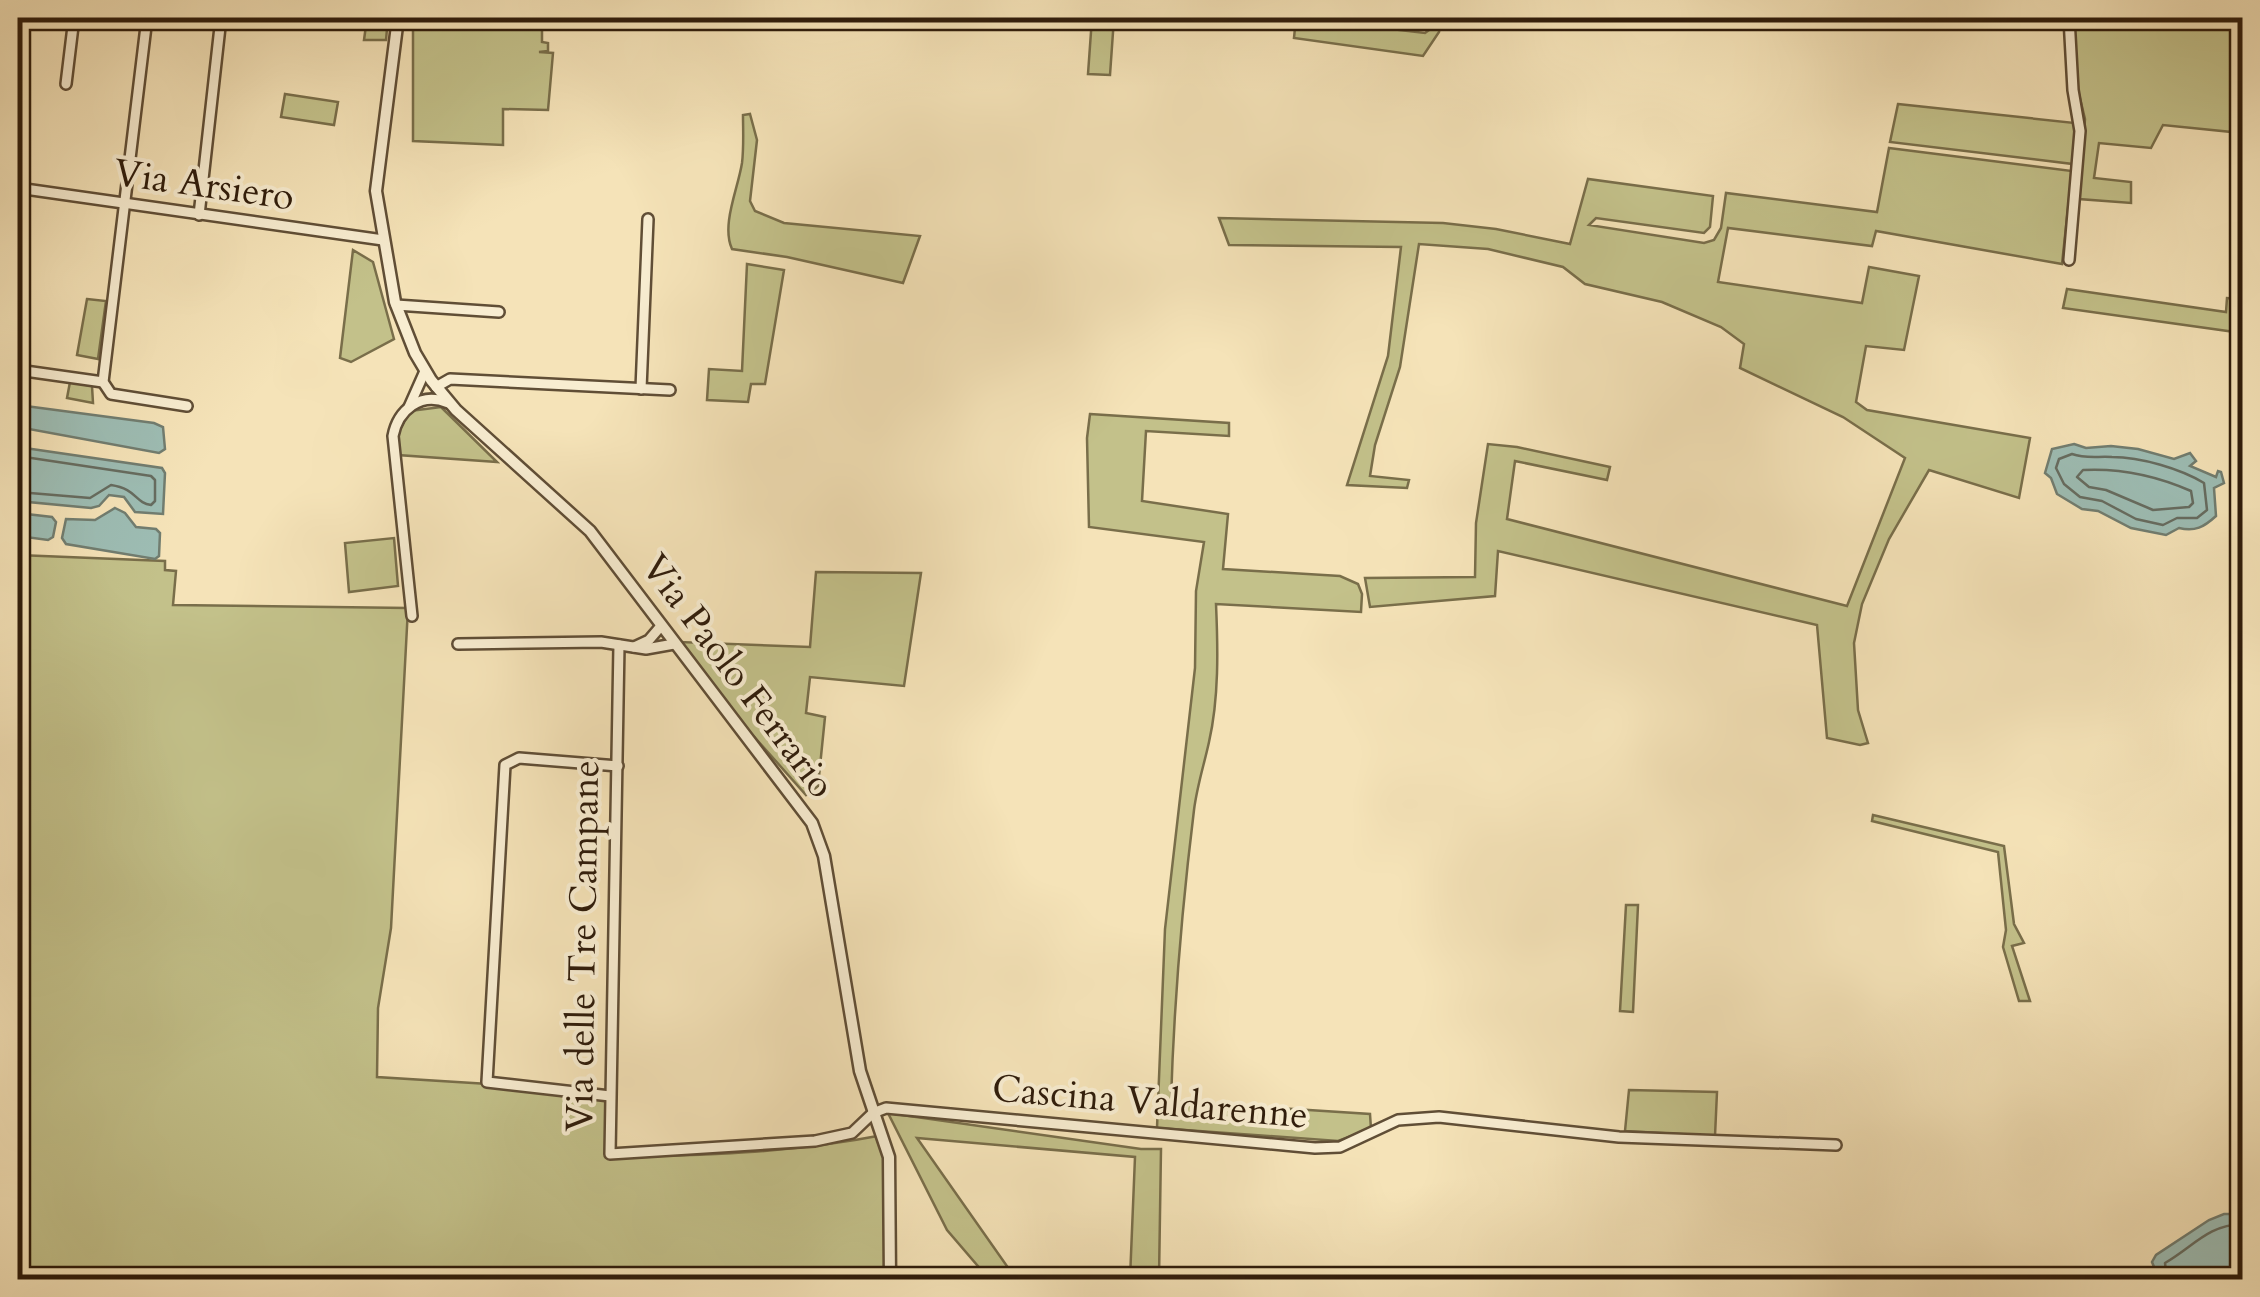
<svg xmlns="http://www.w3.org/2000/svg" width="2260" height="1297" font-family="Cardo,serif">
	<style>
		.green { fill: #c3c18a; stroke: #796e4a; stroke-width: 2.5 }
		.water { fill: #9dbdb4; stroke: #717d70; stroke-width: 2.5 }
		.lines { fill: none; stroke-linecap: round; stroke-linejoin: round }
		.shore { stroke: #666c60; stroke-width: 2.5 }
		.minor-casing { stroke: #604e36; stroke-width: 14 }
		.tertiary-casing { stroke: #604e36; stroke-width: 15 }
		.minor { stroke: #f8edd1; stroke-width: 9 }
		.tertiary { stroke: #f8edd1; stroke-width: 10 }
		.labels { text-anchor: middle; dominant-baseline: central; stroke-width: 8; stroke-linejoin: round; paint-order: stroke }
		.street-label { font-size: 38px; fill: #2f1c0b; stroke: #f8edd1 }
	</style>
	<rect width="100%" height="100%" fill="#f5e3b8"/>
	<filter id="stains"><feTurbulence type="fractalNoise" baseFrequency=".002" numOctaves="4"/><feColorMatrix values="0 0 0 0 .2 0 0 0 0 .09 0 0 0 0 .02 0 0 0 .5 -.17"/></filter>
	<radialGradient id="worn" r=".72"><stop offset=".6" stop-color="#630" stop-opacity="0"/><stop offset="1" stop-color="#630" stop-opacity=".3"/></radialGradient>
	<g class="green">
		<polygon points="367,18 373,18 370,28 377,29 376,18 388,18 386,40 364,40"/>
		<polygon points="413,18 542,18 542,42 548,43 548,51 539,52 553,53 548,110 503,109 503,145 413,141"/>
		<polygon points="1092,18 1114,18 1110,75 1088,74"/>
		<polygon points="1296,18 1425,33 1433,27 1433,18 1442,18 1439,32 1423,56 1294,38"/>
		<polygon points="2074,18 2242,18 2242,133 2163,125 2151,148 2099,143 2094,178 2131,182 2131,203 2079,199 2085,119 2078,90"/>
		<polygon points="285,94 338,102 334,125 281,117"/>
		<polygon points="1898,104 2075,123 2073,164 1890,142"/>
		<path d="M750 114 757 140 750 201 755 211 784 223 920 236 903 283 787 257 732 249C721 225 738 189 742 163 744 147 743 130 743 115Z"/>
		<polygon points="1889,148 2072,171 2062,264 1876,231 1872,246 1728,228 1718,282 1862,303 1869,267 1919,276 1904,350 1866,346 1856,402 1867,410 2030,438 2019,498 1929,470 1889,539 1862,604 1854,643 1858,710 1868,743 1860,745 1827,738 1817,625 1498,551 1495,596 1370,607 1365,578 1475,577 1476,523 1488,444 1517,447 1610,467 1607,480 1515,461 1507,519 1847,606 1905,458 1843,417 1740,368 1744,344 1721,327 1662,302 1585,284 1563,267 1488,249 1419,244 1400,367 1375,445 1370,476 1409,480 1407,488 1347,485 1388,356 1401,247 1229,245 1219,218 1443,223 1496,229 1570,244 1588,179 1713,196 1710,227 1704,233 1596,218 1589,225 1704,243 1714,240 1721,228 1726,193 1877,212"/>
		<polygon points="353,250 373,262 394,339 351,362 340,358"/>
		<polygon points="747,264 784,270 765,384 751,384 748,402 707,400 709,369 742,371"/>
		<polygon points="2067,289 2226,312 2227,298 2242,299 2242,333 2063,308"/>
		<polygon points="87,299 106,301 98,359 77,355"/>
		<polygon points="70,382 92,386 93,403 67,398"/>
		<polygon points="441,407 497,462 398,455 398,433 410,411"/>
		<path d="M1090 414 1229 423V436L1146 431 1142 501 1228 514 1223 569 1340 576 1358 584 1362 594 1361 612 1216 604C1218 649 1219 698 1209 742 1204 765 1197 786 1194 810 1182 907 1174 1003 1171 1101L1370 1114 1371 1129 1338 1141 1157 1128 1165 929 1195 668 1196 591 1204 542 1089 527 1087 438Z"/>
		<polygon points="394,538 398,586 349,592 345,543"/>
		<path d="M18 555 165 561V570L176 571 173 605 408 608 391 928 378 1008 377 1077 505 1085 609 1097 606 1157C700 1156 791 1153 883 1135L889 1279H18Z"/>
		<polygon points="816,572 921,573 904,686 810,677 806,713 825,717 818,786 806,795 741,722 681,642 810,647"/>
		<polygon points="1873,815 2004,846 2014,924 2024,943 2012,946 2030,1001 2019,1001 2003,947 2006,930 1998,852 1872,821"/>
		<polygon points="1626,905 1638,905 1633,1012 1620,1011"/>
		<polygon points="1629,1090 1717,1092 1715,1136 1625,1131"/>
		<polygon points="888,1113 1141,1149 1161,1149 1159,1279 1130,1279 1135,1157 917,1138 1016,1279 989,1279 947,1230"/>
	</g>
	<g class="water">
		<polygon points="18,405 154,423 163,427 165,449 159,453 18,427"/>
		<path d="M2074 444 2086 448 2111 446 2138 449 2174 459 2190 453 2196 461 2190 466 2216 477 2218 471 2221 472 2224 483 2214 488 2216 516C2204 527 2195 532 2179 528L2166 535 2131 528 2098 511 2082 509 2057 494 2051 478 2045 473 2052 449Z"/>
		<polygon points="18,447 162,468 165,473 163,514 135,512 124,497 109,495 99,506 91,508 18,501"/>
		<polygon points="115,508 125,513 136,527 156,529 160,533 159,556 155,559 66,544 62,538 66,519 95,520"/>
		<polygon points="18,513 52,517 56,522 53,537 48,540 18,536"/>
		<polygon points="2224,1214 2242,1214 2242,1279 2159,1279 2152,1262 2156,1255 2209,1220"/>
	</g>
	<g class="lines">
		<g class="shore">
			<path d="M2072 454C2086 459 2098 456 2112 457 2141 457 2181 469 2204 483L2207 510 2197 518H2177L2163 525 2136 519 2102 501 2080 497 2064 484 2056 468 2059 459Z"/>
			<path d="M18 456 151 476 155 480V501L151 505C135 503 137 489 111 485L90 498 18 492"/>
			<path d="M2083 470C2121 468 2157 476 2191 491L2193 503 2189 507 2153 510 2106 490 2089 487 2077 477Z"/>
			<path d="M2167 1280 2165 1263C2193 1247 2208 1225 2242 1224"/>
		</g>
		<defs>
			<g id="minor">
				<polyline points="147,18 103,382 111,394 187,406"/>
				<polyline points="66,84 74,18"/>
				<polyline points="18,188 383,240"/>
				<polyline points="199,215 221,18"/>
				<polyline points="2069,260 2080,131 2073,90 2069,18"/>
				<polyline points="396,305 499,312"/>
				<polyline points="18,370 103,382"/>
				<polyline points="436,387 450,379 670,390"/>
				<polyline points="641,389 648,219"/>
				<polyline points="409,407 425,371"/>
				<path d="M412 616 393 436C398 410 421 391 448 403"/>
				<polyline points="458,644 601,642 646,649 674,644"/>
				<polyline points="619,645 610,1154 815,1141 852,1133 873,1113 886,1108 1315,1148 1340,1147 1398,1120 1439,1117 1619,1137 1836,1145"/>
				<polyline points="634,647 649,640 661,626"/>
				<polyline points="610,1096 487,1082 505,765 519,758 618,766"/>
			</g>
			<polyline id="tertiary" points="398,18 376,191 395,302 415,353 431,380 456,410 590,531 812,823 824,856 860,1071 889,1157 890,1280"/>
		</defs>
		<use href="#minor" class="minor-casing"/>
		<use href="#tertiary" class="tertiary-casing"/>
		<use href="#minor" class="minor"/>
		<use href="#tertiary" class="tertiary"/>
	</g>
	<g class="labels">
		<g class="street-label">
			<text transform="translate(204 185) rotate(8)">Via Arsiero</text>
			<text transform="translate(738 676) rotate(53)">Via Paolo Ferrario</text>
			<text transform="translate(583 946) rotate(-89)">Via delle Tre Campane</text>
			<text transform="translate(1150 1102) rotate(5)">Cascina Valdarenne</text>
		</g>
	</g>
	<rect width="2260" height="1297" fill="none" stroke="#f5e3b8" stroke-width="60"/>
	<rect x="20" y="20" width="2220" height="1257" fill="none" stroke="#2f1c0b" stroke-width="5"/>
	<rect x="30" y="30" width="2200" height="1237" fill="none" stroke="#2f1c0b" stroke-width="2.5"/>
	<rect width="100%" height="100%" filter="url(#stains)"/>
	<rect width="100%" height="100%" fill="url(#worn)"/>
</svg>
